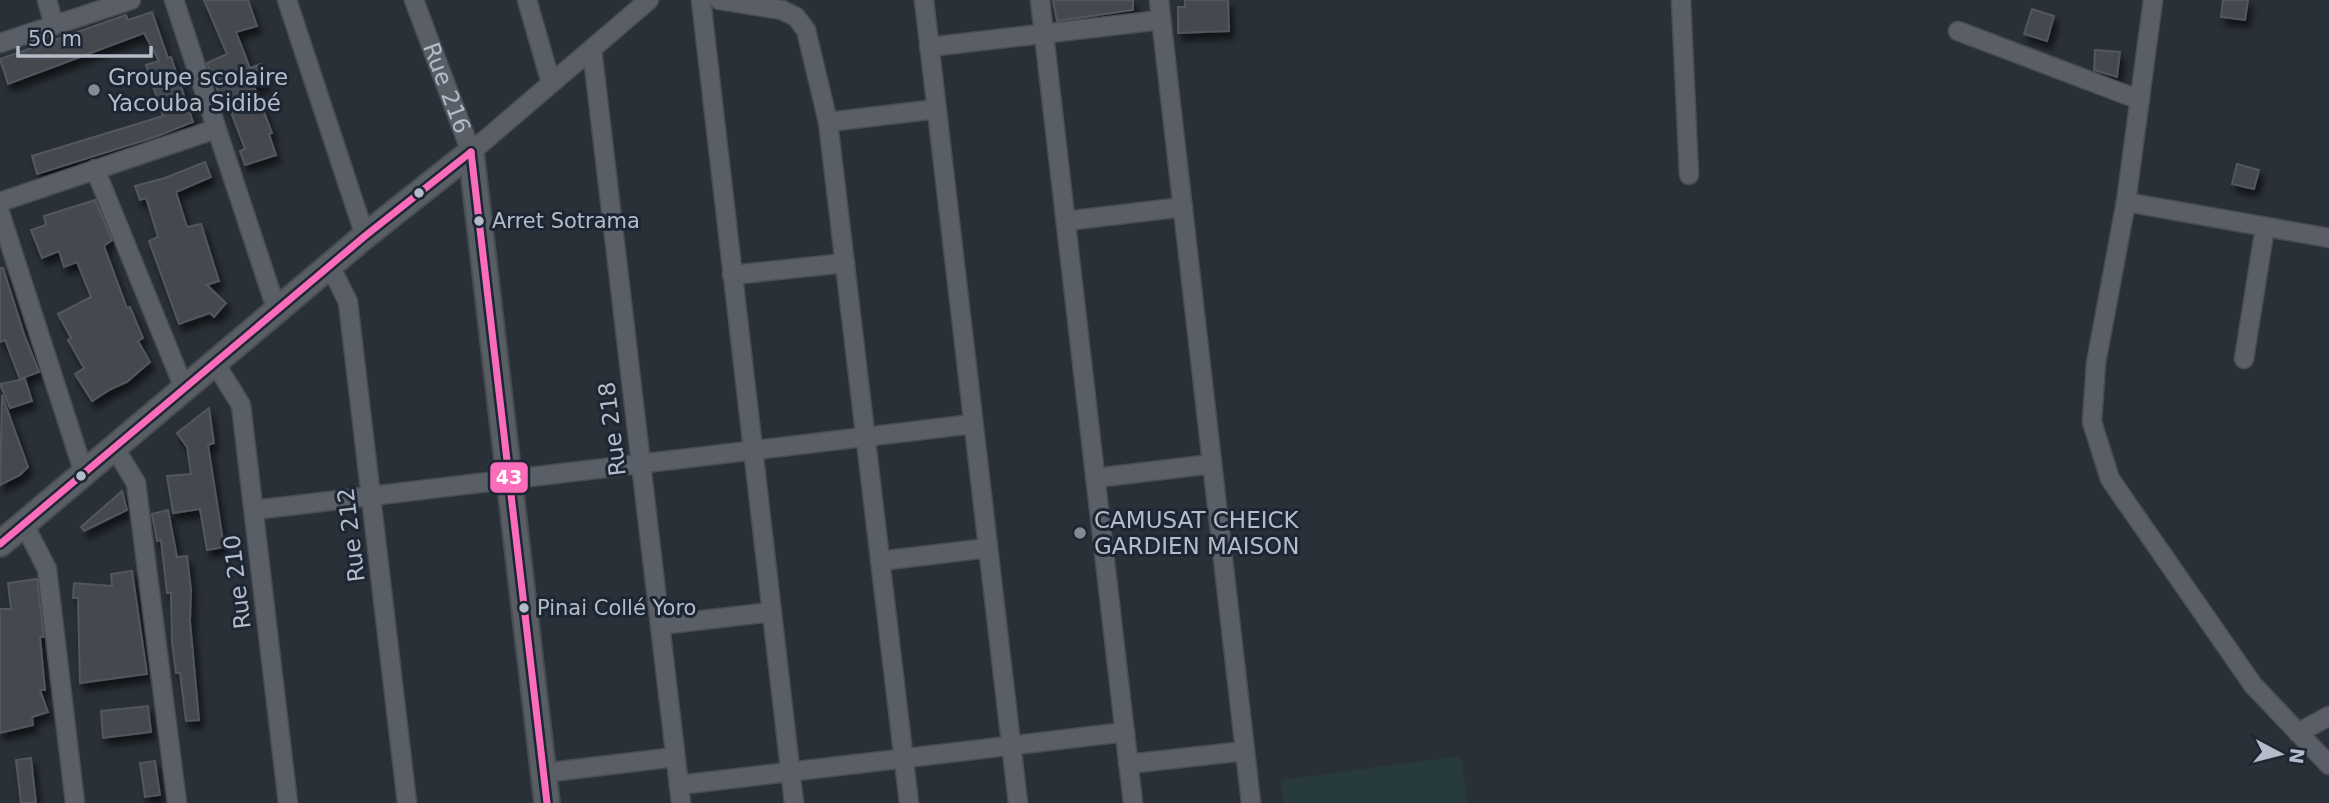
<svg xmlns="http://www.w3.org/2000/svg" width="2329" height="803" font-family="'DejaVu Sans',sans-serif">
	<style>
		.green { fill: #273a3e }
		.building { fill: #444950; stroke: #52575f; stroke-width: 2; filter: url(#shadow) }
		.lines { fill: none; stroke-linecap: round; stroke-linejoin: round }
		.street-casing { stroke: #484c53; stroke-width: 21 }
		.secondary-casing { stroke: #484c53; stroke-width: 28 }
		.street { stroke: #5a5e66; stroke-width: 18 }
		.secondary { stroke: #595d64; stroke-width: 24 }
		.bus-1-casing { stroke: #1d2633; stroke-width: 12 }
		.bus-1 { stroke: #fb6dba; stroke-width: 7 }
		.poi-dot { fill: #848b96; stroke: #1d2633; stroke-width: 2.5 }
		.bus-dot { fill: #b4bcc9; stroke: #1d2633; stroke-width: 2.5 }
		.labels { text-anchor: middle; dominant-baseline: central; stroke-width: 6; stroke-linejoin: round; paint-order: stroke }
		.bus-label { font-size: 21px; fill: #b4bcc9; stroke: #1d2633; text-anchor: start }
		.poi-label { font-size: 23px; fill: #b4bcc9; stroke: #1d2633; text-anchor: start }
		.street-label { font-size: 23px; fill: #b4bcc9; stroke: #1d2633 }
		.line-badge { stroke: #1d2633; stroke-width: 2.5 }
		.badge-label { font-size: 19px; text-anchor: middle; font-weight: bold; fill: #fff }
	</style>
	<defs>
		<filter id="shadow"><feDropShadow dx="4" dy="7" stdDeviation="3.5" flood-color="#0009"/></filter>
	</defs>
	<rect width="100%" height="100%" fill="#2a3038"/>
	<polygon class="green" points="1461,756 1467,803 1284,803 1281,780"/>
	<g class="building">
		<polygon points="204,0 248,0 257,26 236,32 250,68 261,64 267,84 254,86 272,133 269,134 276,155 245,165 240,151 245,149 227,102 223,104 207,63 227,54"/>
		<polygon points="1053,0 1133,0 1133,10 1057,21"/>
		<polygon points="1185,0 1228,0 1229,31 1178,33 1178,7 1185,7"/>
		<polygon points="2223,0 2248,0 2245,20 2221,17"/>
		<polygon points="2032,9 2054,16 2047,41 2024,34"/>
		<polygon points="152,12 168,58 171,57 193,122 155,137 37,174 32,156 163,116 146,65 159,61 144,33 8,84 0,59 126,15 128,20"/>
		<polygon points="2095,50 2120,52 2117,77 2094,70"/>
		<polygon points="205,162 211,177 176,192 187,227 201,224 219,281 207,285 226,303 214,317 210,313 179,324 149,241 158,237 146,198 140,200 135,186 165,178"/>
		<polygon points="2237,164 2259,170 2254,189 2232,184"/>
		<polygon points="95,200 112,240 104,246 127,308 130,307 143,338 138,341 150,362 127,382 111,389 92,401 75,374 84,368 68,340 71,338 58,314 91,297 77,262 64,267 59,251 42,258 31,230 46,225 44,216"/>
		<polygon points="0,268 3,268 24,334 39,372 20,379 5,340 0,342"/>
		<polygon points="25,379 32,401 10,408 0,384"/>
		<polygon points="2,395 28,467 20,475 0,485"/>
		<polygon points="209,408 214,443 208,445 224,547 207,550 200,509 173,513 167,476 191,474 187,447 177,433"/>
		<polygon points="122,491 127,510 84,531 81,527"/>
		<polygon points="168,510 177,557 187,556 191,590 190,621 199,720 186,721 180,673 176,673 172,642 171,593 167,593 161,540 157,541 152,514"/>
		<polygon points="132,571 147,674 80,683 78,598 73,598 74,583 112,586 111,574"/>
		<polygon points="37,579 44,637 40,637 45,690 40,690 48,712 32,717 33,725 0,733 0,609 11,609 8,583"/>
		<polygon points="148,706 151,732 103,738 101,711"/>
		<polygon points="31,758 36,803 21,803 16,760"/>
		<polygon points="155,761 160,795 145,797 140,763"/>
	</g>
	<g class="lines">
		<defs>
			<g id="street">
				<polyline points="47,0 54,25"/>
				<polyline points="174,0 277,311"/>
				<polyline points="287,0 365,236"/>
				<path id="s1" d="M414 0 471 152 649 0"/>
				<polyline points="527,0 551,83"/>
				<polyline points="701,0 794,803"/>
				<polyline points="719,0 782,10 796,17 806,30 828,122 909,803"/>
				<polyline points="924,0 1018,803"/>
				<polyline points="1040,0 1133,803"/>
				<polyline points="1159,0 1251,803"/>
				<polyline points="1681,0 1689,175"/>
				<polyline points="2153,0 2126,202 2096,363 2092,422 2110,479 2253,685 2329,765"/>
				<polyline points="1958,31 2140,100"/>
				<polyline points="0,43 131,0"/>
				<polyline points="929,47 1161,20"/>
				<polyline points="592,49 681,803"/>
				<polyline points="828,122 937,109"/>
				<polyline points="95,169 184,388"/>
				<polyline points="0,202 216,129"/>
				<polyline points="2126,202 2329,238"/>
				<polyline points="0,213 84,473"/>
				<polyline points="1066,221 1183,207"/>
				<polyline points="330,266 348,302 407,803"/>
				<polyline points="732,275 845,263"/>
				<polyline points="2244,359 2265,227"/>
				<polyline points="215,363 241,405 288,803"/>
				<polyline points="114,447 136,483 177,803"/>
				<polyline points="1095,478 1212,464"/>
				<polyline points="254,510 973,424"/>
				<polyline points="24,524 47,569 75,803"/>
				<polyline points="880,561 988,548"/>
				<polyline points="660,625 771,612"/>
				<polyline points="2298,733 2329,716"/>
				<polyline points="1128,764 1245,751"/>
				<polyline points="543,773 675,757"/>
				<polyline points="679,785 1125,732"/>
			</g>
			<g id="secondary">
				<polyline points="471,152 547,803"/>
				<polyline points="0,544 365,236 471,152"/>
			</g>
		</defs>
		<use href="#street" class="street-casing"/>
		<use href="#secondary" class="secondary-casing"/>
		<use href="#street" class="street"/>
		<use href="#secondary" class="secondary"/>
		<defs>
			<g id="bus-1">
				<polyline points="471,152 547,803"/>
				<polyline points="0,544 365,236 471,152"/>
			</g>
		</defs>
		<use href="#bus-1" class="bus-1-casing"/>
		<use href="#bus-1" class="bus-1"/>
	</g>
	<g class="poi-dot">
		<circle cx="94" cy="90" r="7"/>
		<circle cx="1080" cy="533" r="7"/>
	</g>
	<g class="bus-dot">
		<circle cx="419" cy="193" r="6"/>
		<circle cx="479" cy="221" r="6"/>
		<circle cx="81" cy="476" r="6"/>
		<circle cx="524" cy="608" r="6"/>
	</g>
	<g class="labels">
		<g class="bus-label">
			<text x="492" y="221">Arret Sotrama</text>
			<text x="537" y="608">Pinai Collé Yoro</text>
		</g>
		<g class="poi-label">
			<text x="108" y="77">Groupe scolaire<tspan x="108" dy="26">Yacouba Sidibé</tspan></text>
			<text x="1094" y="520">CAMUSAT CHEICK<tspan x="1094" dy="26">GARDIEN MAISON</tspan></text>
		</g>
		<g class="street-label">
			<text stroke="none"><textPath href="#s1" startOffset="94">Rue 216</textPath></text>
			<text transform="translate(612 429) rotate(-97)">Rue 218</text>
			<text transform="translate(351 535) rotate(-97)">Rue 212</text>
			<text transform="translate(237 582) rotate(-97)">Rue 210</text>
		</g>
	</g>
	<rect class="line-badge" x="489" y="461" width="40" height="33" rx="7" fill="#fb6dba"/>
	<g class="badge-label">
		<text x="509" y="484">43</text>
	</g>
	<g transform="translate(2280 754) rotate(97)" stroke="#1d2633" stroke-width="5" paint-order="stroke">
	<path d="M0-5L12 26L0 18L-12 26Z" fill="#b4bcc9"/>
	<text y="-10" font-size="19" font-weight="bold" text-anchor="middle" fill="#b4bcc9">N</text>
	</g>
	<path d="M18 46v10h133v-10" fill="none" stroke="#b4bcc9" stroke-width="3.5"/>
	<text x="28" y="46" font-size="21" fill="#b4bcc9" stroke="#1d2633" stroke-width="5" paint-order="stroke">50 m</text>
</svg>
